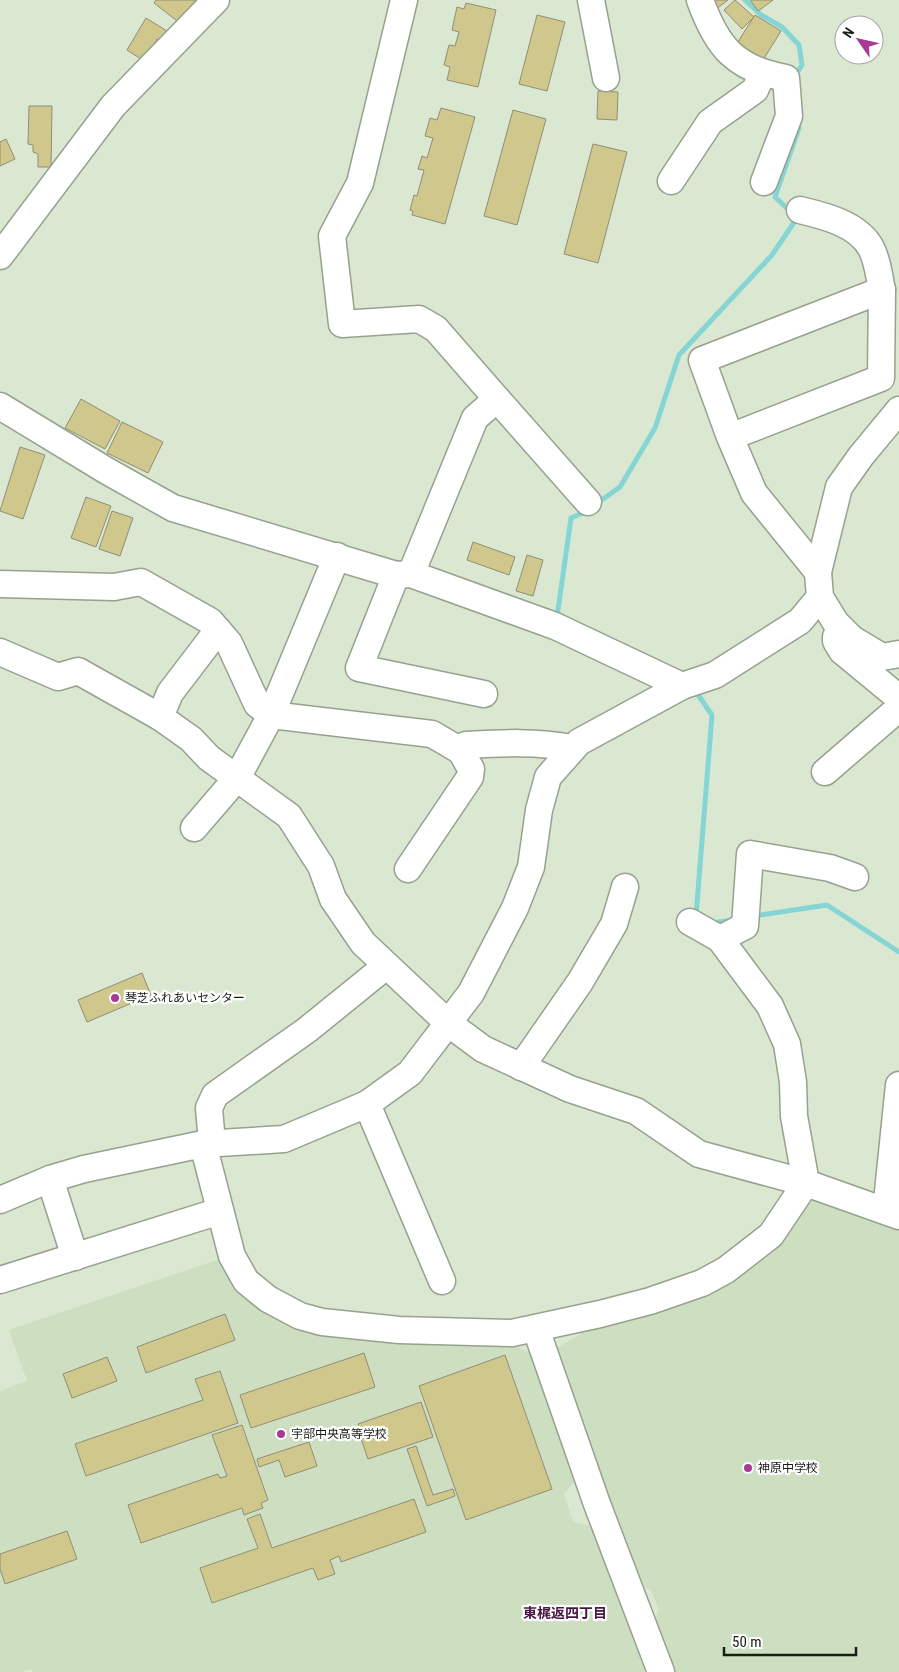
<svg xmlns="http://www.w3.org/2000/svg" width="899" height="1672" font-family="'Roboto Condensed','Noto Sans JP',sans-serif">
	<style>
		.built { fill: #cddec1 }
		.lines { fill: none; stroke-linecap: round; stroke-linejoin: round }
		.stream { stroke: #85d5d4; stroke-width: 5 }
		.building { fill: #d0c78c; stroke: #918e77 }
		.minor-casing { stroke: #96a28e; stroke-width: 29 }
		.minor { stroke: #fff; stroke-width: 26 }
		.poi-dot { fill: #a83997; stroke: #fff; stroke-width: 2 }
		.labels { text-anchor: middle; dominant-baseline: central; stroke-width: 4.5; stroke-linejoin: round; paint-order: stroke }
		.poi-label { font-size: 12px; fill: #191d15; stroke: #fff; text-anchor: start }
		.neighbourhood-label { font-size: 14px; font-weight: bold; fill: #4b1643; stroke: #fff }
	</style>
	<rect width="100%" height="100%" fill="#dae7d1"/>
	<g class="built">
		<polygon points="816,1192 899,1225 899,1672 670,1672 653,1625 659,1610 651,1590 640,1586 554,1350 604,1320 674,1304"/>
		<polygon points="226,1257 339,1333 374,1341 421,1345 506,1343 536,1355 578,1476 564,1494 573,1522 594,1527 645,1672 32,1672 31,1669 22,1672 0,1672 0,1391 27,1381 9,1330"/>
	</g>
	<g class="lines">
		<g class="stream">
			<polyline points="745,0 761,15 782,27 799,45 802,65 795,76"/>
			<polyline points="791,212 775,197 799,128 798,122"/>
			<polyline points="596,504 620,487 655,428 679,355 772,255 797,218"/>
			<polyline points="557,617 571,518 587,511"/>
			<polyline points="694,689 712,715 696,916"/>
			<polyline points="754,916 827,905 899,952"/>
			<polyline points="712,923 733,920"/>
		</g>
	</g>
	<g class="building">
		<polygon points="156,0 207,0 186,28 154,3"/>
		<polygon points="711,0 728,0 715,10"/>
		<polygon points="735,0 754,17 742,29 724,10"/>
		<polygon points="750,0 773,0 758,11"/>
		<polygon points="466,3 496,10 478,87 447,80 450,67 444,65 449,45 455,46 459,32 452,30 457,7 464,9"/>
		<polygon points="537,15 565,22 547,91 519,84"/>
		<polygon points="755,15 781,31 760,65 734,48"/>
		<polygon points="146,18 167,31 160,42 157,39 144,61 127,50"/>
		<polygon points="598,91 618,92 617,120 597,119"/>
		<polygon points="29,106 52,106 51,167 38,167 38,154 33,152 33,145 28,144"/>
		<polygon points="441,108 475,117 445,224 412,215 413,211 410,210 414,195 417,196 424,170 418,169 422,156 427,158 433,138 425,136 430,118 437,120"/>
		<polygon points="513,110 546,119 517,225 484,216"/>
		<polygon points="6,139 15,159 0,166 0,142"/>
		<polygon points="593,144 627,152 598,263 564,254"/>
		<polygon points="81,399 120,421 105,449 65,428"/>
		<polygon points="122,422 163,442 148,473 107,453"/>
		<polygon points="20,447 45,455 23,519 0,511"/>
		<polygon points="86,497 111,506 96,547 71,538"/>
		<polygon points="112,511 133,518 120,556 99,549"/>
		<polygon points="473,542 515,557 509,575 467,560"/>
		<polygon points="527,555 543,560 533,596 516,591"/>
		<polygon points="142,973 151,995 87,1022 78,1000"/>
		<polygon points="225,1314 235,1340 146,1373 137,1347"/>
		<polygon points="364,1353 375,1387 251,1428 240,1395"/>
		<polygon points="505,1355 552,1489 466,1520 419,1386"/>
		<polygon points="107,1357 117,1381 72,1398 63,1374"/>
		<polygon points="220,1371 238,1423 86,1476 75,1444 203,1400 195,1379"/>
		<polygon points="421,1402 433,1437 368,1459 358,1430 360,1429 358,1424"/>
		<polygon points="242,1425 268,1500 261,1503 263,1508 244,1515 242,1508 141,1543 128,1505 218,1474 220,1478 227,1476 212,1435"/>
		<polygon points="309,1442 317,1466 285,1477 279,1460 259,1467 257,1459"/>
		<polygon points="416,1446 433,1495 453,1489 455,1496 427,1506 407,1449"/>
		<polygon points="414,1499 426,1532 341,1562 339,1556 330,1560 335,1574 318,1580 313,1568 212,1603 200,1568 258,1548 247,1519 260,1514 272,1548"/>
		<polygon points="67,1531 77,1559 5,1584 0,1569 0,1554"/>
	</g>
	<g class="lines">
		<defs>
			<g id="minor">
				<polyline points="404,0 360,183 332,236 342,324 419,319 436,329 497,399 475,418 411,574"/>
				<polyline points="591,0 606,78"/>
				<path d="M700 0C717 47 735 69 786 78L789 116 764 182"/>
				<polyline points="671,181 710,122 755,90 762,74"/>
				<path d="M800 210C825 216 858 224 871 248 878 261 879 276 882 290"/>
				<polyline points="0,256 113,106 216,0"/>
				<polyline points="497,399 588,502"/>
				<polyline points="0,406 107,471 173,508 396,575 411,574 555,626 682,686"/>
				<polyline points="899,410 861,456 839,487 818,572 820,597 836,623 852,639 882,657 899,654"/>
				<polyline points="730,437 881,378 882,290 702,360 730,437 754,493 818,572"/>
				<polyline points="396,575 359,668 484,694"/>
				<path d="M0 584 114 587 141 582 210 621 229 643 257 704 271 715 432 734 461 751 466 745C502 743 537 741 572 748"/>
				<polyline points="836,637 836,641 842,651 899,698"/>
				<polyline points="0,652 58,677 78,671 160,717 191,739 209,758 289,816 321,866 333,899 363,943 448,1023 483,1049 570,1089 636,1111 699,1154 806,1183 899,1216"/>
				<polyline points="160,717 170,693 218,630"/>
				<polyline points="825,772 899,708"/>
				<polyline points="194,828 237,778 271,715 337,556"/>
				<polyline points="408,869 470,777 471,769 461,751"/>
				<polyline points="720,939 745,926 750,854 830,868 855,877"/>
				<polyline points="521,1067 580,982 614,924 625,887"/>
				<polyline points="367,1104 442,1281"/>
				<polyline points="212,1143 209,1108 215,1095 307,1030 386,966"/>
				<polyline points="203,1144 232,1256 246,1281 268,1299 300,1316 322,1322 399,1330 512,1333 600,1314 650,1301 702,1283 726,1270 771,1235 806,1183 794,1116 793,1082 787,1044 770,1006 720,939 690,922"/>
				<polyline points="50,1179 75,1257"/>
				<polyline points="0,1200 50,1179 84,1169 203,1144 284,1139 367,1104 410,1073 471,993 515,908 531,867 539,810 548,777 579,742 682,686 715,675 800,621 820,597"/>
				<polyline points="886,1211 899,1085"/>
				<polyline points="0,1280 220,1211"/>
				<polyline points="536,1329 597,1504 661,1672"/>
			</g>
		</defs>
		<use href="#minor" class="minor-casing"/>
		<use href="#minor" class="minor"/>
	</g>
	<g class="poi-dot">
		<circle cx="115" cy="998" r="5"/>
		<circle cx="281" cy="1434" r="5"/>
		<circle cx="748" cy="1468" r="5"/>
	</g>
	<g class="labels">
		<g class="poi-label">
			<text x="125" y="998">琴芝ふれあいセンター</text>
			<text x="291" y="1434">宇部中央高等学校</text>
			<text x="758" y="1468">神原中学校</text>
		</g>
		<g class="neighbourhood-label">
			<text x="565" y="1613">東梶返四丁目</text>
		</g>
	</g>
	<g transform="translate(859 40) rotate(304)"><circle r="24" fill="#ffffff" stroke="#a3a5a1"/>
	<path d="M0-4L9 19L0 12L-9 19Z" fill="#a83997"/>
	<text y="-8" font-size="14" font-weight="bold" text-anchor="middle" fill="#191d15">N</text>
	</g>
	<path d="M724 1647v8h132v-8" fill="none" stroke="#191d15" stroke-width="2.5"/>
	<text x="732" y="1647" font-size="15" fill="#191d15" stroke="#ffffff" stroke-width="4" paint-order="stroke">50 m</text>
</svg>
